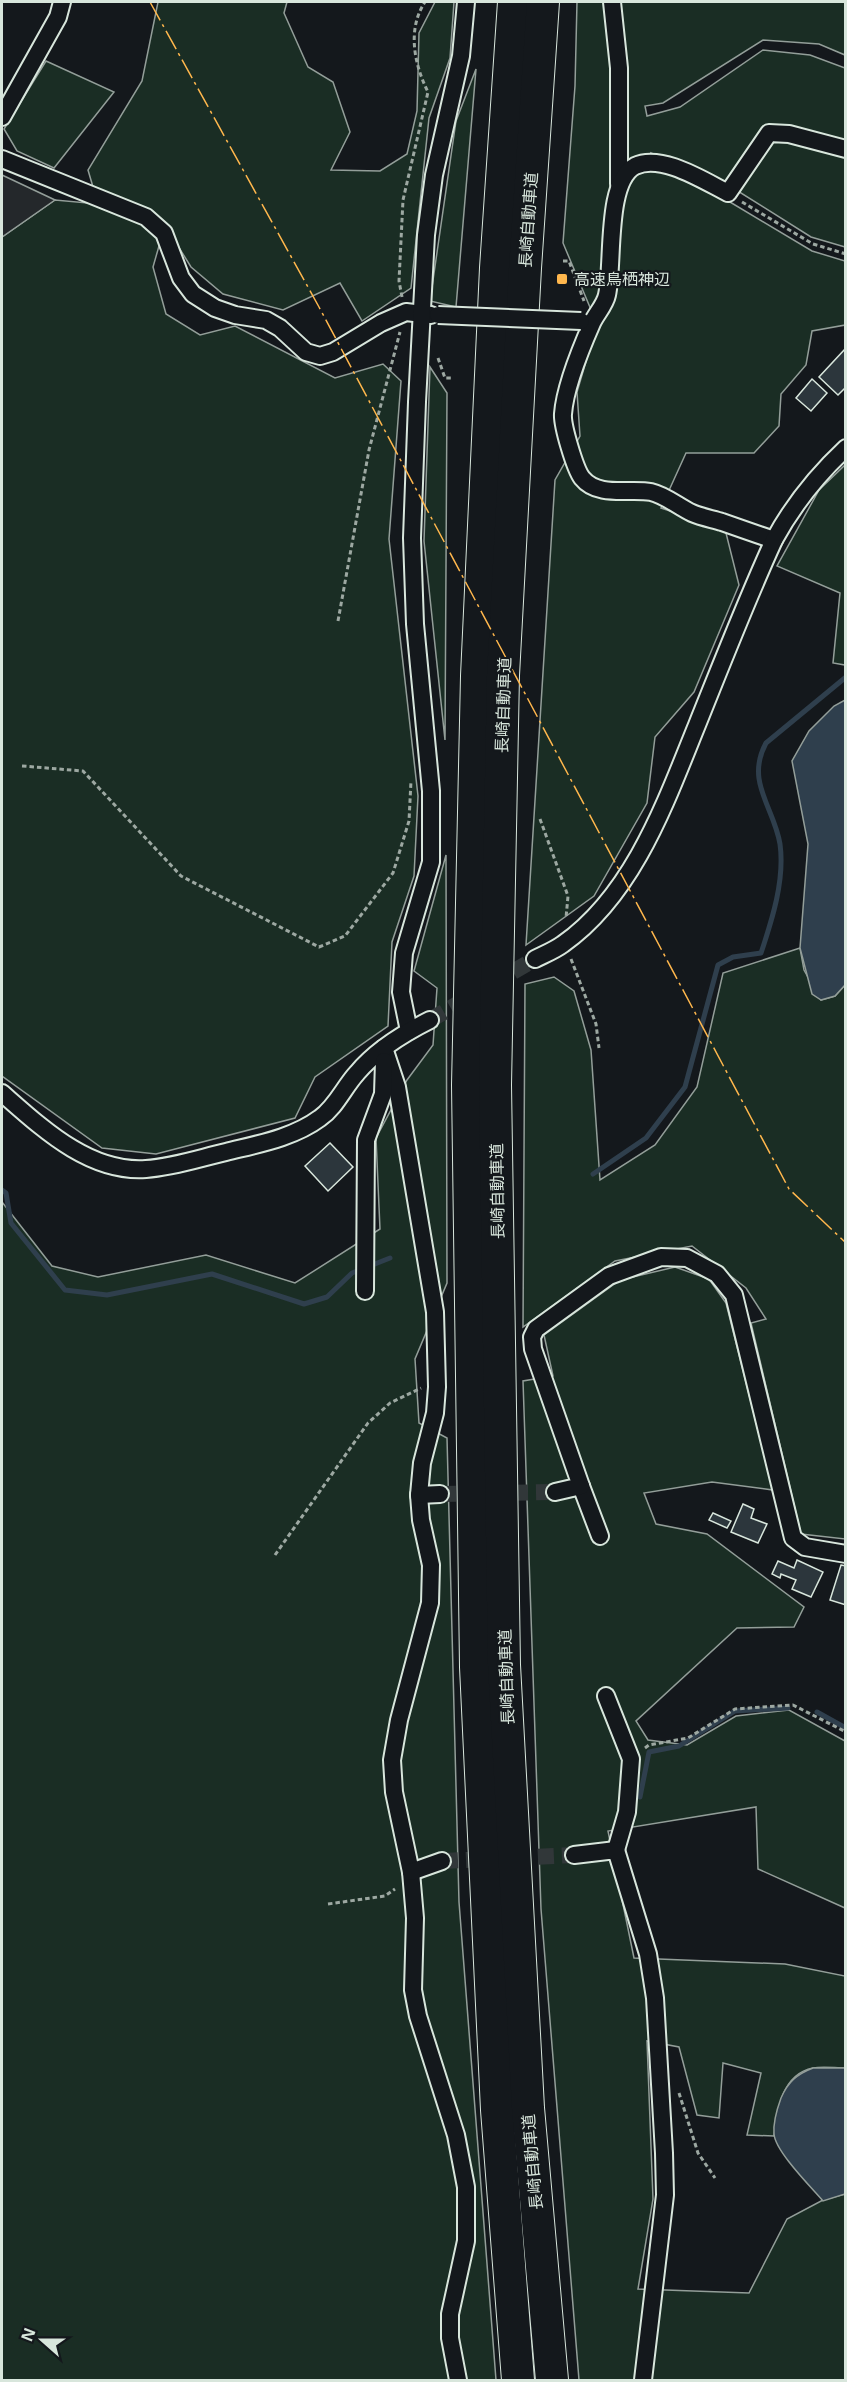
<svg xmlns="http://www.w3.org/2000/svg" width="847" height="2382" font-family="'Noto Sans','Noto Sans JP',sans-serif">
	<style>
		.green { fill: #1a2d24; stroke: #939e99; stroke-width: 1.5 }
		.parking { fill: #24282b; stroke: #939e99; stroke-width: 1.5 }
		.water { fill: #2f3f4d; stroke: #939e99; stroke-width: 1.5 }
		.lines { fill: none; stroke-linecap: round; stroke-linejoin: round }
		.stream { stroke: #2f3f4d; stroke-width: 5 }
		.building { fill: #2c363c; stroke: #d8e6dc; stroke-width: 1.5 }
		.street-tunnel { stroke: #313739; stroke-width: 16; stroke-dasharray: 16 8; stroke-linecap: butt }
		.street-casing { stroke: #d8e6dc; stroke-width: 20 }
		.highway-casing { stroke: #d8e6dc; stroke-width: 34 }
		.path { stroke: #9da8a2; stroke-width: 3; stroke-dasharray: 4.5 3; stroke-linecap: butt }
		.street { stroke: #14181c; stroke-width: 16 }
		.highway { stroke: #14181c; stroke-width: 32 }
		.street-bridge-casing { stroke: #d8e6dc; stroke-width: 20; stroke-linecap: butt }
		.street-bridge { stroke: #14181c; stroke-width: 16 }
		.power { stroke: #ffb74d; stroke-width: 1.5; stroke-dasharray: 21 4.5 3 4.5; stroke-linecap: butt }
		.poi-dot { fill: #ffb74d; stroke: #14181c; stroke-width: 2 }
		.labels { text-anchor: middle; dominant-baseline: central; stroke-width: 4.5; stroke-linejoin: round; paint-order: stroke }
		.street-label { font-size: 16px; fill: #d8e6dc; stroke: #14181c }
		.poi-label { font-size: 16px; fill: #d8e6dc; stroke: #14181c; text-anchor: start }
	</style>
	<rect width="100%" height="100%" fill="#14181c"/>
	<g class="green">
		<polygon points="158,2 287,2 284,13 308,67 333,82 350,132 331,170 380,171 407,154 417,111 419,33 435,2 454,2 450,58 429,118 411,288 362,321 340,283 283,310 223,294 191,267 165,225 153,267 166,314 200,335 235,326 335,378 383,364 401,381 389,539 418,796 414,876 392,942 388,1026 315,1077 295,1118 156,1154 102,1148 2,1076 2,237 55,200 98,204 88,170 142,81"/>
		<polygon points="577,2 845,2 845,55 819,44 763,40 663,103 645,106 647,116 680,107 763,50 810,55 845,68 845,247 811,237 725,183 651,153 653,166 730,202 812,251 845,261 845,325 812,331 806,365 781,394 779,426 754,453 686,453 661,508 725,529 739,585 694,692 655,737 647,803 594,896 526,945 555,480 580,436 577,392 597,324 563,243 575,86"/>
		<polygon points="46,61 114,92 54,168 17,151 4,129"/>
		<polygon points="476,69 456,307 430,301 456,121"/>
		<polygon points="430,367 447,393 445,740 424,541"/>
		<polygon points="845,465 845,665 833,663 840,593 777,566 819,490"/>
		<polygon points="446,855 447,1283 415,1359 419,1423 447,1438 459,1902 496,2380 2,2380 2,1202 52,1266 98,1277 206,1255 295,1283 380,1229 376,1138 407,1080 433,1045 437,988 414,971"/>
		<polygon points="800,948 804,970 821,1000 835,996 845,985 845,1539 801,1534 751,1323 766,1319 746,1288 692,1246 615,1261 523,1327 525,984 554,977 574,991 591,1050 600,1180 655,1145 697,1087 723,973"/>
		<path d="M675 1267 709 1279 726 1303 773 1490 712 1482 644 1493 656 1524 707 1534 804 1607 794 1627 737 1628 636 1721 648 1740 687 1745 736 1716 789 1710 845 1741V1908L758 1869 756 1807 608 1831 634 1958 785 1964 845 1976V2068C835 2068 823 2066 813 2068 782 2074 777 2110 774 2136L747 2135 761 2073 723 2063 719 2118 697 2115 679 2047 647 2041 653 2199 638 2289 749 2293 787 2219 823 2200 845 2194V2380H579L541 1909 523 1381 553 1376 544 1335 620 1280Z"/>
	</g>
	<polygon class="parking" points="2,175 55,200 2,237"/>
	<g class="water">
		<polygon points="845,700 845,985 835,996 821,1000 812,994 800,948 808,844 792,761 809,731 834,706"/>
		<path d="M813 2068H845V2194L823 2201C811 2187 775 2151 774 2134 773 2123 777 2109 781 2098 788 2082 797 2074 813 2068Z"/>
	</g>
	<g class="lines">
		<g class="stream">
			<path d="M593 1174 646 1138 685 1087 718 965 733 957 761 953C772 920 785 880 780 844 774 807 745 782 766 743L846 677"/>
			<polyline points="2,1190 6,1193 11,1223 65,1290 107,1295 212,1274 304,1304 327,1297 352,1273 390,1258"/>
			<polyline points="817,1712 846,1728"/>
			<polyline points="640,1797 649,1752 679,1746 735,1711 788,1708"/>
		</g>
	</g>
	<g class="building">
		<polygon points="846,348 846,387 838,395 819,377"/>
		<polygon points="812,379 827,393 811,411 796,398"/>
		<polygon points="330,1143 353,1167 328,1191 305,1166"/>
		<polygon points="743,1504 754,1509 751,1518 767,1524 758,1543 731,1532"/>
		<polygon points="713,1513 731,1521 727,1528 709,1520"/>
		<polygon points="797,1560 823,1572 811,1597 792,1589 796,1580 781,1574 780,1578 772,1574 778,1561 794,1568"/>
		<polygon points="841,1565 846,1566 846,1605 830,1600"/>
	</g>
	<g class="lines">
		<g class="street-tunnel">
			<polyline points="430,1020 535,959"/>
			<polyline points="440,1494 555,1492"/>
			<polyline points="442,1861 574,1855"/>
		</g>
		<defs>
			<g id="street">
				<polyline points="612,2 619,68 619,184"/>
				<polyline points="2,117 58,17 62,2"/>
				<polyline points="2,159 146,217 164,233 181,278 193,294 215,308 235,315 266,320 280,328 306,352 320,356 333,352 381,323 406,312 431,315"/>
				<path d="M774 540C756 534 739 528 722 522 712 519 701 517 692 513 679 507 665 495 651 492 630 488 598 498 582 478 575 469 562 425 563 414 565 386 581 348 592 323 596 314 605 305 607 295 614 264 605 182 635 166 661 153 704 181 728 193L769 133 789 134 846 149"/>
				<path d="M535 959C545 954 555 950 563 944 634 894 666 801 697 725 722 663 746 601 774 540 793 505 816 476 846 448"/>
				<polyline points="409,1031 401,992 404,953 431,862 431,791 415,624 412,538 417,402 426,235 434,175 461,56 466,2"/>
				<polyline points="384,1048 397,1087 435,1312 437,1387 435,1413 422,1463 419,1495 421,1520 431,1565 430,1603 399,1720 392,1760 394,1792 411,1872 415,1918 413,1990 418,2016 456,2135 466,2187 466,2241 450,2314 450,2338 458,2380"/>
				<path d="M2 1093C42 1128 89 1173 146 1169 174 1167 200 1158 226 1152 258 1144 293 1138 320 1118 336 1107 344 1087 357 1073 376 1050 404 1033 430 1020"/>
				<polyline points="365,1291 366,1140 383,1094 384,1061"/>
				<polyline points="581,1486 600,1536"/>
				<polyline points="555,1492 581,1486 533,1349 532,1337 536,1329 609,1276 661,1257 687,1258 717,1274 734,1295 793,1538 805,1547 846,1554"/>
				<polyline points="419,1495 440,1494"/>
				<polyline points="606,1696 631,1759 627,1812 616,1850"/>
				<polyline points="574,1855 616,1850 648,1954 655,1998 664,2153 665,2195 643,2380"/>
				<polyline points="411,1872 442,1861"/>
			</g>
			<g id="highway">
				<polyline points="514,2 496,268 477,676 468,1085 476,1667 497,2110 518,2380"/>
				<polyline points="543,2 525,268 503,675 495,1085 504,1665 528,2108 552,2380"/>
			</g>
		</defs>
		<use href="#street" class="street-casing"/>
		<use href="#highway" class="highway-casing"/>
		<g class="path">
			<polyline points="742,202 813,244 846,254"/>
			<polyline points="563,261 569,261 584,301"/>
			<path d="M402 297 399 281 403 200 428 92C414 64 407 29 425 2"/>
			<polyline points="438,358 445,378 452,378"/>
			<polyline points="338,621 369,450 400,332"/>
			<polyline points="22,766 83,771 181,876 319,947 345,936 393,873 409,821 411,781"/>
			<polyline points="540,819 568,896 566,918"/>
			<polyline points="571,959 596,1024 599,1048"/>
			<polyline points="275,1555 368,1423 390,1403 421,1388"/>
			<polyline points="645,1748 649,1745 688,1738 735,1709 793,1705 846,1732"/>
			<polyline points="328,1904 385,1896 395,1889"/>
			<polyline points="679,2093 698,2153 715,2178"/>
		</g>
		<use href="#street" class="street"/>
		<use href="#highway" class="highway"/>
		<defs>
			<polyline id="street-bridge" points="438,315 581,321"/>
		</defs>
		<use href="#street-bridge" class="street-bridge-casing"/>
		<use href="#street-bridge" class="street-bridge"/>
		<polyline class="power" points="150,2 319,307 789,1189 846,1243"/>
	</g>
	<rect class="poi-dot" x="556" y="273" width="12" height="12" rx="3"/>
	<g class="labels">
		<g class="street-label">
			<text transform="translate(528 220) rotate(-86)">長崎自動車道</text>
			<text transform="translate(503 705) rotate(-88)">長崎自動車道</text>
			<text transform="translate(497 1191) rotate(-91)">長崎自動車道</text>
			<text transform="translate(506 1677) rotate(-92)">長崎自動車道</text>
			<text transform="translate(532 2162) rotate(-95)">長崎自動車道</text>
		</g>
		<g class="poi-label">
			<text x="574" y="279">高速鳥栖神辺</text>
		</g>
	</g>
	<rect width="847" height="2382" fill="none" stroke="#d8e6dc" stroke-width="6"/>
	<g transform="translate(42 2340) rotate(291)" stroke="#14181c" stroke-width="4.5" paint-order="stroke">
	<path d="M0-4.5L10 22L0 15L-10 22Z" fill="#d8e6dc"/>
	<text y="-9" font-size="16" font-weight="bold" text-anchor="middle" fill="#d8e6dc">N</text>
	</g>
</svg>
